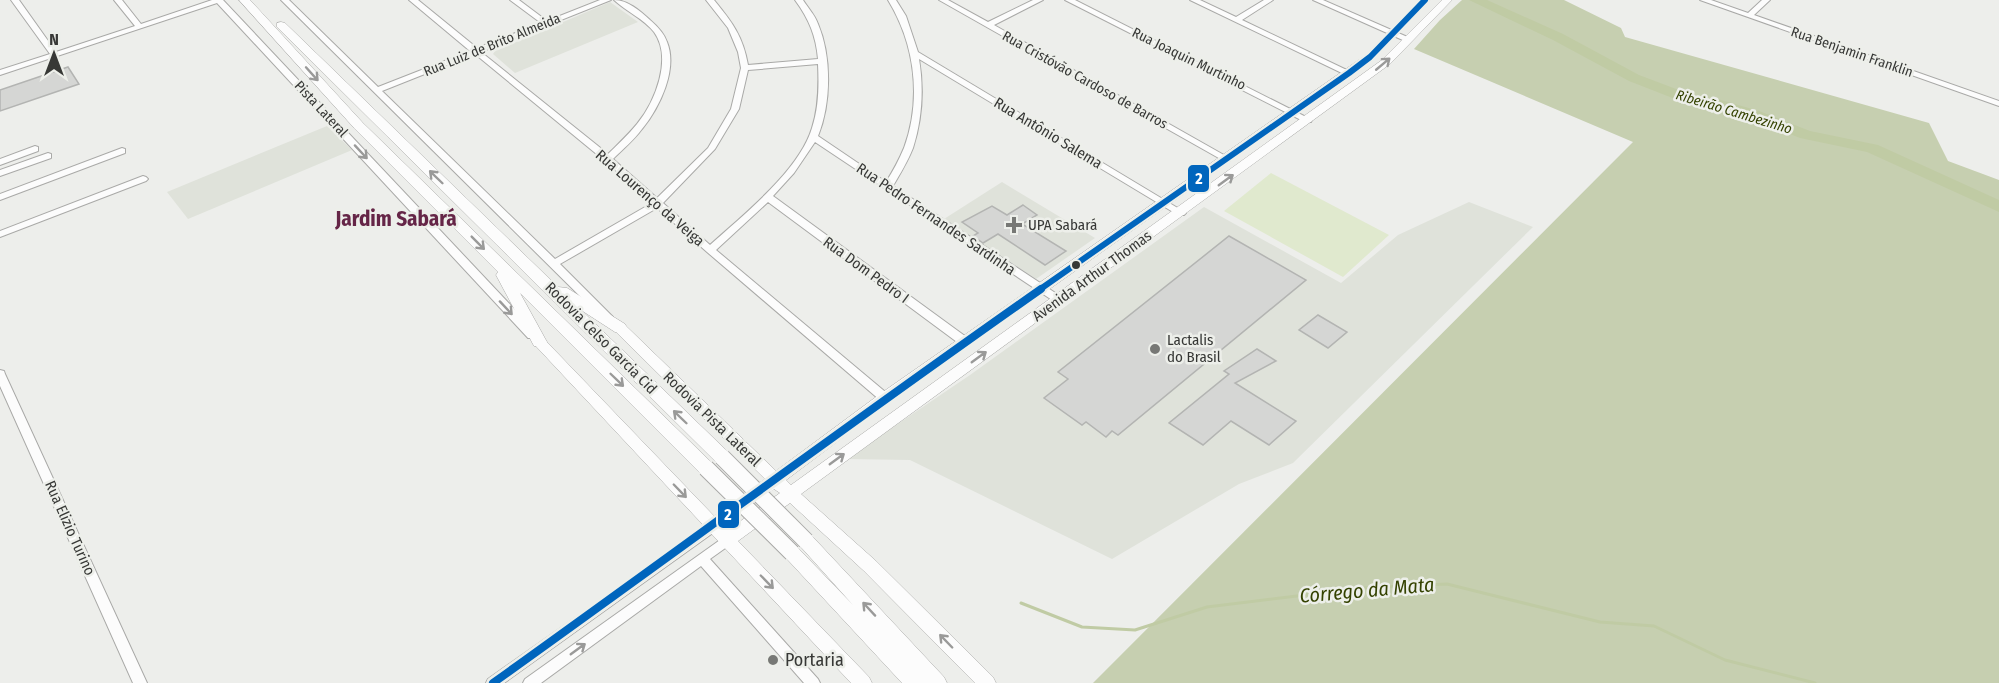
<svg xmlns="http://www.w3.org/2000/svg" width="1999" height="683" font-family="'Fira Sans Condensed',sans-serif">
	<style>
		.built { fill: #dfe2da }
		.green { fill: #e0e9ce }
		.forest { fill: #c6cfb0 }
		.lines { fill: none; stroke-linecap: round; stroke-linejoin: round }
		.stream { stroke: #c0cba4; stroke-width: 3 }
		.river { fill: #c0cba4; fill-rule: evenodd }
		.building { fill: #d5d6d4; stroke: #b3b4b2; stroke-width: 1.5 }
		.minor-casing { stroke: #a9a9a7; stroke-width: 2 }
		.major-casing { stroke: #a9a9a7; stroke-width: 1 }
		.highway-casing { stroke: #a9a9a7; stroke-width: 1 }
		.minor { fill: #fcfcfc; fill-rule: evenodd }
		.major { fill: #fcfcfc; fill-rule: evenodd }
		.highway { fill: #fcfcfc; fill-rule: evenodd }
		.highway-bridge-casing { stroke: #a9a9a7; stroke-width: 18; stroke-linecap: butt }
		.highway-bridge { stroke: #fcfcfc; stroke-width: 16 }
		.bus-1-far1-casing { stroke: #edefea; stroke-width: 10 }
		.bus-1-casing { stroke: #edefea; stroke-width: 13 }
		.bus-1-far1 { stroke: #0065bd; stroke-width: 6 }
		.bus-1 { stroke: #0065bd; stroke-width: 8 }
		.oneway { stroke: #9a9a99 }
		.poi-dot { fill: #777875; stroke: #edefea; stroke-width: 2 }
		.bus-dot { fill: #373836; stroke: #edefea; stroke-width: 2 }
		.labels { text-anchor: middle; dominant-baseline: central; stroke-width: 5; stroke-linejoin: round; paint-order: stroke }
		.far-street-label { font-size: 14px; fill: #373836; stroke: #edefea }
		.far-water-label { font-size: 14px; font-style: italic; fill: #344201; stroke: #edefea }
		.street-label { font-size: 15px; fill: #373836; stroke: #edefea }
		.poi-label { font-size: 15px; fill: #373836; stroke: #edefea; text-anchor: start }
		.near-poi-label { font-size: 18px; fill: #373836; stroke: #edefea; text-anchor: start }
		.near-water-label { font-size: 20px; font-style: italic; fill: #344201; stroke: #edefea }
		.district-label { font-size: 21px; font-weight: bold; fill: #652547; stroke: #edefea }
		.line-badge { stroke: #edefea; stroke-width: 2 }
		.badge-label { font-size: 16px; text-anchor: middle; font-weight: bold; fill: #fff }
	</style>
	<rect width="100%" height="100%" fill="#edeeeb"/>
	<g class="built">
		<polygon points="610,2 638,22 515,73 493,54 495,51"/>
		<polygon points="327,126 352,150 188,219 167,192"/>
		<polygon points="1002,182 1095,238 1036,279 944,219"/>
		<polygon points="1469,202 1533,227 1293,463 1239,484 1112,559 910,460 846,459 970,375 1204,207 1341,283 1398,235"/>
	</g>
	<polygon class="green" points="1271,173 1389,235 1343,277 1224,211"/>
	<polygon class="forest" points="1462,0 1564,0 1621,28 1625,37 1929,123 1948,161 1999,180 1999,683 1093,683 1633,142 1414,49 1440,20"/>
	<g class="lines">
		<polyline class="stream" points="1021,603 1082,627 1135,630 1207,607 1363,588 1447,584 1600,622 1654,626 1725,660 1815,683"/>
		<polygon class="river" points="1469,0 1487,0 1563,34 1639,75 1700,98 1714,98 1759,111 1810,131 1878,145 1999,200 1999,212 1867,152 1800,138 1747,117 1713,108 1693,106 1629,81 1553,40"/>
	</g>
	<g class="building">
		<polygon points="68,67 79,84 0,111 0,90"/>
		<polygon points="1023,205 1037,215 1022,224 1066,251 1045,265 998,234 983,243 973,236 978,233 962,222 992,206 1007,215"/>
		<polygon points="1229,236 1306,280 1118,435 1112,431 1106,437 1086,422 1082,425 1044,398 1068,379 1058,372"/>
		<polygon points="1318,315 1347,332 1328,348 1299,330"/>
		<polygon points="1257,349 1276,361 1235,383 1296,421 1269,445 1231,421 1203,445 1169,423 1229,374 1224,371"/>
	</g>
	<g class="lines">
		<defs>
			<g id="minor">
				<polygon points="11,0 19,0 56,52 135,26 114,0 122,0 141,24 212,0 223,0 536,332 537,335 536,338 528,338 217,3 0,75 0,70 50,54"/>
				<path d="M281 0H289L378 87 470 51 409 0H418L477 48 541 23 510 0H519L547 21 600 0H611L481 52 608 154C618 144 628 135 637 124 655 102 673 58 654 32 644 19 627 12 614 0 628 0 640 11 650 20 657 26 664 33 667 42 678 69 660 107 642 129 634 140 623 149 613 159L657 198 708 148 731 109 741 68 738 52 728 28 706 0H714C732 22 743 36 748 65L818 59C816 36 809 19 795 0H803C808 8 815 15 818 24 832 57 831 104 818 136L886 182C893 171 899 160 904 148 922 99 915 44 888 0H896L906 16 918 52 1186 213 1184 215H1178L919 59C924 88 922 120 913 148 908 161 900 174 893 186L1063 298 1064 300 1063 302H1055L815 142 794 173 773 196 969 339 970 342 969 345H961L768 202 716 250 889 395 891 398 889 401H881L707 252 657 208 560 264 613 317 608 321 604 320ZM475 54 605 161 652 203 555 259 382 91ZM818 64C819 85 819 107 812 128 799 171 743 215 710 245L663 203 715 149 739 109 748 70Z"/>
				<polygon points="939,0 948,0 988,22 1033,0 1043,0 994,25 1231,159 1230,161 1224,161"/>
				<polygon points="1065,0 1075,0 1312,120 1311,122 1305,122"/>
				<polygon points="1190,0 1200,0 1236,17 1264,0 1273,0 1242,20 1353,73 1349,75 1346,75"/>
				<polygon points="1313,0 1323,0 1412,39 1408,41 1405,41"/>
				<polygon points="1700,0 1711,0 1748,13 1762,0 1770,0 1754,15 1999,101 1999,106"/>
				<polygon points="35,146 38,147 38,151 0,165 0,159"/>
				<polygon points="122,148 125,149 125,153 0,200 0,194"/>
				<polygon points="48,153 51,154 51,158 0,176 0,170"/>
				<polygon points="143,176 146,177 148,179 146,181 0,237 0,231"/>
				<polygon points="0,370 4,371 5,374 147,683 133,683 0,386"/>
				<polygon points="713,521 717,522 719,526 717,530 504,683 486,683 488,679"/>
				<polygon points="727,535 731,536 733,540 731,544 710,559 818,679 820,683 804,683 701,566 541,683 523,683 525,679"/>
			</g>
			<path id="major" d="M1420 0H1430L1374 59 890 402 786 480 791 485 1382 60 1442 0H1452L1390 64 801 494 876 561 993 677 996 683H975L864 571 790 503 738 541 869 677 872 683H851L532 342 534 339H544L714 516 765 479 615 331 613 328 615 325H625L776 471 880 394 1366 55ZM774 489 780 493 728 530 724 526Z"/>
			<g id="highway">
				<polygon points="239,0 250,0 363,123 712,463 714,468 712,473 706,475 700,473 520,293 547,342 544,346 534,346 496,275 498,272 355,129"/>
				<polygon points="281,22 285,23 558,287 567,288 625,324 627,328 625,332 615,332 581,310 728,452 730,457 728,462 722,464 716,462 277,27 277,23"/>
				<polygon points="806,534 812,536 944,677 947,683 902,683 786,558 783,553 786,548 792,545 798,548 853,605 800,546 797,541 800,536"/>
			</g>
		</defs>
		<use href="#minor" class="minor-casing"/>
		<use href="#major" class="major-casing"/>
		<use href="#highway" class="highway-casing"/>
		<use href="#minor" class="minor"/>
		<use href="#major" class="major"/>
		<use href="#highway" class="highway"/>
		<defs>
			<g id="highway-bridge">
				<polyline points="722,457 806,541"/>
				<polyline points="706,468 792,553"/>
			</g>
		</defs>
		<use href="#highway-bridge" class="highway-bridge-casing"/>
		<use href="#highway-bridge" class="highway-bridge"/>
		<defs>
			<polyline id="bus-1-far1" points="1039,290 1349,73 1370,57 1425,0"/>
			<path id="bus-1" d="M493 683C676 552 857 418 1041 289"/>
		</defs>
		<use href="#bus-1-far1" class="bus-1-far1-casing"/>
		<use href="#bus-1" class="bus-1-casing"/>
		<use href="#bus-1-far1" class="bus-1-far1"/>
		<use href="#bus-1" class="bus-1"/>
	</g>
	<defs><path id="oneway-shaft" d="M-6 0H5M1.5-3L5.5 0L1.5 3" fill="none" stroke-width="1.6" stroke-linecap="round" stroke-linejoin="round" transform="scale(1.5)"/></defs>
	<g class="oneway">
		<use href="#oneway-shaft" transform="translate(1383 64) rotate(-40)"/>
		<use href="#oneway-shaft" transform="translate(312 74) rotate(48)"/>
		<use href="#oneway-shaft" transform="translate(361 152) rotate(47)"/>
		<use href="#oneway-shaft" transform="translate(436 177) rotate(-136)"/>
		<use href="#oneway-shaft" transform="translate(1226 180) rotate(-36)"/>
		<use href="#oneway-shaft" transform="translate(478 243) rotate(45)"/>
		<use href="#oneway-shaft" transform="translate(506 308) rotate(47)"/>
		<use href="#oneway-shaft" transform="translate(979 357) rotate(-36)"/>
		<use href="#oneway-shaft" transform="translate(617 380) rotate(44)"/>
		<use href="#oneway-shaft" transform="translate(680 417) rotate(-136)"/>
		<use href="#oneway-shaft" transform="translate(837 459) rotate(-36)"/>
		<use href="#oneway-shaft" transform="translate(680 491) rotate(46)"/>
		<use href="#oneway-shaft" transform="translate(767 582) rotate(46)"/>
		<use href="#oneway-shaft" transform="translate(869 609) rotate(-133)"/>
		<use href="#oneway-shaft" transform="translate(946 641) rotate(-134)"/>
		<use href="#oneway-shaft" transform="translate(578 649) rotate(-36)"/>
	</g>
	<g class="poi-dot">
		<path d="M1011 216h6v6h6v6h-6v6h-6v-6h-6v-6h6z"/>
		<circle cx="1155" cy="349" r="6"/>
		<circle cx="773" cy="660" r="6"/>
	</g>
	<circle class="bus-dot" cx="1076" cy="265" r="5"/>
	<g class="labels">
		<g class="far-street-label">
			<text transform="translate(492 45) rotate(-22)">Rua Luiz de Brito Almeida</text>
			<text transform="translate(1852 52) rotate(19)">Rua Benjamin Franklin</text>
			<text transform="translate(1189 59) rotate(26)">Rua Joaquin Murtinho</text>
			<text transform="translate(1085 80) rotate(29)">Rua Cristóvão Cardoso de Barros</text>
			<text transform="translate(321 109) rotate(47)">Pista Lateral</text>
		</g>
		<g class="far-water-label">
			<text transform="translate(1734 112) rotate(17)">Ribeirão Cambezinho</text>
		</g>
		<g class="street-label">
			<text transform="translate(1048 133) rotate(31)">Rua Antônio Salema</text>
			<text transform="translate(650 198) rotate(41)">Rua Lourenço da Veiga</text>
			<text transform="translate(936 219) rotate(34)">Rua Pedro Fernandes Sardinha</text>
			<text transform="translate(866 270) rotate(36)">Rua Dom Pedro I</text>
			<text transform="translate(1092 276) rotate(-36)">Avenida Arthur Thomas</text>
			<text transform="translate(601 338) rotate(45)">Rodovia Celso Garcia Cid</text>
			<text transform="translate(712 419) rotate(44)">Rodovia Pista Lateral</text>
			<text transform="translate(70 528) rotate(66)">Rua Elizio Turino</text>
		</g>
		<g class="poi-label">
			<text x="1028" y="225">UPA Sabará</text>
			<text x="1167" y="340">Lactalis<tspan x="1167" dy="17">do Brasil</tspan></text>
		</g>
		<g class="near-poi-label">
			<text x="785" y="660">Portaria</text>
		</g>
		<g class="near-water-label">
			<text transform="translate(1367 590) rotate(-5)">Córrego da Mata</text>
		</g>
		<g class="district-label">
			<text x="396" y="219">Jardim Sabará</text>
		</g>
	</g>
	<g class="line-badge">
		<rect x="1187" y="164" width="23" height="29" rx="6" fill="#0065bd"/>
		<rect x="717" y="500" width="23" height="29" rx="6" fill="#0065bd"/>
	</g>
	<g class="badge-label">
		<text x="1199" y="184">2</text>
		<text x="728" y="520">2</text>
	</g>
	<g transform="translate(54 54)" stroke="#edefea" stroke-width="4.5" paint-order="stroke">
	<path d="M0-4.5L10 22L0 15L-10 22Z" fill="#373836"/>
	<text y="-9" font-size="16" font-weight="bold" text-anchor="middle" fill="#373836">N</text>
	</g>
</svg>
